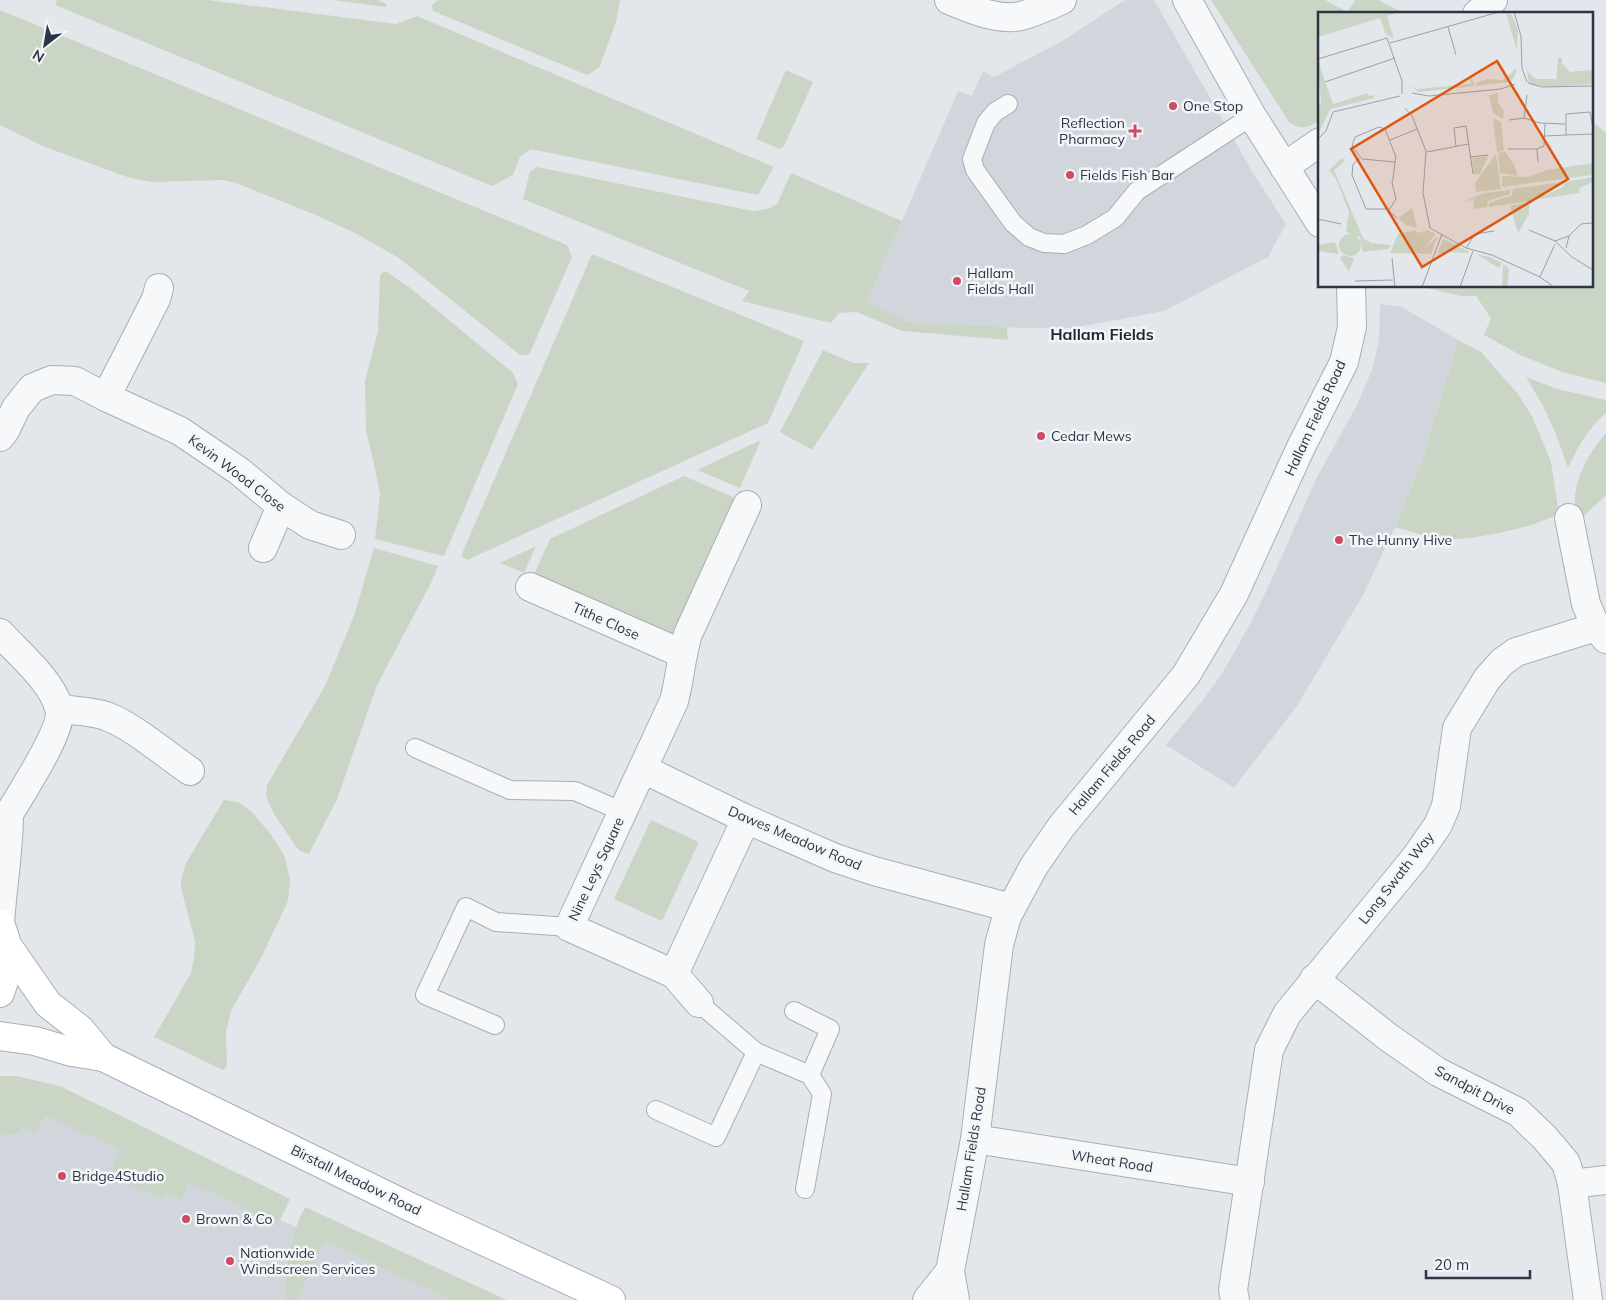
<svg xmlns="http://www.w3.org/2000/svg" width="1606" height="1300" font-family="Mulish,sans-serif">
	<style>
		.built { fill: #d1d6dd }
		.green { fill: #cad5c5 }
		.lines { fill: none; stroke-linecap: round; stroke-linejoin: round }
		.lane-casing { stroke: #a8aeb6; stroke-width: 20 }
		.street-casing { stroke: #a8aeb6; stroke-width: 30 }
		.secondary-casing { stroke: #a8aeb6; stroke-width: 30 }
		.lane { stroke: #f6f8f9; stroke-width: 18 }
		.street { stroke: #f6f8f9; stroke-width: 28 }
		.secondary { stroke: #fff; stroke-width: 28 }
		.poi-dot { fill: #ce4b66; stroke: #f3f6f8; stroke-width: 2 }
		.labels { text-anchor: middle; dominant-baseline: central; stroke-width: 5; stroke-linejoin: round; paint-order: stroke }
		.poi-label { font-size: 14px; fill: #2b3544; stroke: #f3f6f8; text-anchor: start }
		.street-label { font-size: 14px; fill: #2b3544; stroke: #f3f6f8 }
		.quarter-label { font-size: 16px; font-weight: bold; fill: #1d2635; stroke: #f3f6f8 }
		.inset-road { fill: none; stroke: #99a0a8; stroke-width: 1 }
		.view { fill: #df570f; fill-opacity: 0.15; stroke: #df570f; stroke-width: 2.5 }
		.inset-edge { fill: none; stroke: #2b3544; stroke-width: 2.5 }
	</style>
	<rect width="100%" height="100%" fill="#e3e7eb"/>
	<g class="built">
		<polygon points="1125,0 1154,0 1253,173 1286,224 1268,257 1164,311 1073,328 1023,328 908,322 867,302 958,91 972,96 983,71 994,77 1064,40"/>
		<polygon points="1380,304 1402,307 1458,340 1421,464 1395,527 1363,595 1297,706 1234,788 1166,745 1203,700 1222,674 1250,624 1270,583 1316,479 1357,405 1372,370 1379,340"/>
		<polygon points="37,1104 325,1241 451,1300 0,1300 0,1108"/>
	</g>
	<g class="green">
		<polygon points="57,0 208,0 396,24 417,16 774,167 758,195 530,149 520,157 513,175 492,186 55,5"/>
		<polygon points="331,0 377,0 386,4 386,7"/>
		<polygon points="438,0 620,0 616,22 599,68 587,75 433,11 432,5"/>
		<path d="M1211 0H1325L1348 12 1355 0H1379L1405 14H1320V119C1308 129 1301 130 1289 122Z"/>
		<polygon points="0,10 567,245 572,257 529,355 520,355 399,258 357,234 316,215 236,183 222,180 153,182 130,178 45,147 0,125"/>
		<polygon points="786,70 813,82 784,146 780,149 756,139"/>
		<polygon points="1592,121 1606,133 1606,383 1562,372 1520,355 1484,335 1491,318 1476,296 1461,296 1419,286 1592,286"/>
		<polygon points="537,167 753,211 768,209 777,204 791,173 902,221 867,302 908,322 1007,327 1008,340 902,331 857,312 839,313 831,323 742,301 749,291 523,199 530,172"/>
		<polygon points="592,254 804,341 768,423 467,560 461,556"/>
		<polygon points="385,271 409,287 513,373 518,384 444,556 375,539 380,494 376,473 366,430 365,381 378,331 380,275"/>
		<polygon points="1458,340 1481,352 1518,394 1532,416 1551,462 1559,514 1532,525 1500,533 1470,538 1440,540 1395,527 1421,464"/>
		<polygon points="823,350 853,363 869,363 812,450 780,432"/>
		<path d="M1526 377 1557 389 1606 400V413C1589 427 1577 448 1568 468L1556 434 1543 406Z"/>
		<path d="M1606 433V495L1582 518C1579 514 1575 509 1575 504 1573 480 1591 450 1606 433Z"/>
		<polygon points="761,440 740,488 697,470"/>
		<polygon points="684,476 735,498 674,639 533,577 550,539"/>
		<polygon points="536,546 524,573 500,563"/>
		<polygon points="374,548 438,566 431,583 377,685 337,799 309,854 300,851 295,845 274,814 266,796 267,785 325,686 354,616"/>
		<polygon points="224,800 238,802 251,811 270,833 285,857 290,880 288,901 261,958 231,1011 226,1032 227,1067 223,1070 154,1037 191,973 194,957 195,941 181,888 181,880 186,863"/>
		<polygon points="651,820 699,842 662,921 614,899"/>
		<polygon points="0,1076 16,1076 60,1086 290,1199 278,1224 189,1182 181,1200 166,1193 163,1200 123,1181 126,1175 112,1168 120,1150 45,1115 36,1133 22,1126 19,1133 0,1135"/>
		<path d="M305 1207 507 1300H451L325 1241 297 1300H286C285 1268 290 1235 305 1207Z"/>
	</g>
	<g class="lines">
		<defs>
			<g id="lane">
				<polyline points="1008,104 995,112 986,123 972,159 975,170 1013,223 1029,237 1044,243 1064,244 1087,235 1115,218 1137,191 1252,116"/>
				<polyline points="415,748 510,790 575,791 623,812"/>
				<polyline points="794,1011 830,1029 810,1075"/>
				<polyline points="495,1025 425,995 466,907 496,922 569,927"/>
				<polyline points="756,1052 810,1075 822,1094 805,1189"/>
				<polyline points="656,1110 716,1137 756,1052 699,1003"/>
			</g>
			<g id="street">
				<path d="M949 0C971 9 997 21 1021 16 1036 12 1049 6 1062 0"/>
				<polyline points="1187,0 1252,116 1320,223"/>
				<polyline points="1477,14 1493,0"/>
				<polyline points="1284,167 1320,142"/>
				<polyline points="159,288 156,299 106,397 180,431 239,471 281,506 310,525 341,535"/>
				<polyline points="0,437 5,431 16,408 32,388 52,380 75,381 106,397"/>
				<polyline points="1569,518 1586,604 1596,627 1606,639"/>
				<polyline points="263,548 281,506"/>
				<polyline points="530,587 683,654"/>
				<path d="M0 633C19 654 51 680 59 708 65 727 20 795 9 814L0 820"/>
				<path d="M60 709C75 711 91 711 106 716 133 726 165 754 190 771"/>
				<polyline points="643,769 746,819 835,858 874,871 1011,908"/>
				<path d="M746 819 674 974 569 927 674 701C680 679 681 656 688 634L747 505"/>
				<path d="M0 925C2 888 9 851 9 814"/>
				<polyline points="674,974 699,1003"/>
				<polyline points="1314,979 1388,1037 1438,1072 1518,1112 1545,1138 1566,1163 1572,1184 1588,1300"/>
				<polyline points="975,1139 1250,1182"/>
				<polyline points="1572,1184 1606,1180"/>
				<polyline points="927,1300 950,1271"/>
				<polyline points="955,1300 950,1271 975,1139 999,945 1007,916 1034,866 1061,827 1186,675 1234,594 1301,447 1344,362 1352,327 1351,286"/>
				<polyline points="1235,1300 1233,1290 1269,1050 1287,1014 1415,858 1438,825 1446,806 1457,728 1487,679 1502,662 1516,652 1596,627"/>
			</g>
			<g id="secondary">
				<path d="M0 924C11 947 9 970 0 993"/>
				<polyline points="7,945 48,1004 80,1029 103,1057"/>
				<polyline points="0,1036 35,1041 72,1052 103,1057 408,1206 611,1300"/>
			</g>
		</defs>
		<use href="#lane" class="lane-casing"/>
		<use href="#street" class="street-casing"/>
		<use href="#secondary" class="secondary-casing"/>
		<use href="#lane" class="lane"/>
		<use href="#street" class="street"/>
		<use href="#secondary" class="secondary"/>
	</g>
	<g class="poi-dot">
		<circle cx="1173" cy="106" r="5"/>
		<path d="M1132.5 123.5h5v5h5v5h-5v5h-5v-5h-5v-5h5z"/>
		<circle cx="1070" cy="175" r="5"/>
		<circle cx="957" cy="281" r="5"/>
		<circle cx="1041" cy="436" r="5"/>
		<circle cx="1339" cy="540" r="5"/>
		<circle cx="62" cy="1176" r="5"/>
		<circle cx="186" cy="1219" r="5"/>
		<circle cx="230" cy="1261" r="5"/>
	</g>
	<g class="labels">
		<g class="poi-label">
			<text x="1183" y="106">One Stop</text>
			<text x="1125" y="123" text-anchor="end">Reflection<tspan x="1125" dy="16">Pharmacy</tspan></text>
			<text x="1080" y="175">Fields Fish Bar</text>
			<text x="967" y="273">Hallam<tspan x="967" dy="16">Fields Hall</tspan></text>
			<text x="1051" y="436">Cedar Mews</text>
			<text x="1349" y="540">The Hunny Hive</text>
			<text x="72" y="1176">Bridge4Studio</text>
			<text x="196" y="1219">Brown &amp; Co</text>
			<text x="240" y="1253">Nationwide<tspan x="240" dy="16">Windscreen Services</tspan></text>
		</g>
		<g class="street-label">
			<text transform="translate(1315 418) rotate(-65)">Hallam Fields Road</text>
			<text transform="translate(237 473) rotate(37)">Kevin Wood Close</text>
			<text transform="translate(606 621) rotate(24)">Tithe Close</text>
			<text transform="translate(1112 765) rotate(-50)">Hallam Fields Road</text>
			<text transform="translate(795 838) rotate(23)">Dawes Meadow Road</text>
			<text transform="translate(596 869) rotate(-65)">Nine Leys Square</text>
			<text transform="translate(1396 878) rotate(-52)">Long Swath Way</text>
			<text transform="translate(1475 1090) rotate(28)">Sandpit Drive</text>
			<text transform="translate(971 1149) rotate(-81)">Hallam Fields Road</text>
			<text transform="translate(1112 1161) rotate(9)">Wheat Road</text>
			<text transform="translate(356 1180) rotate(26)">Birstall Meadow Road</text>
		</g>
		<g class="quarter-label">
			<text x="1102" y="334">Hallam Fields</text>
		</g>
	</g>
	<g transform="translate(1318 12)">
		<rect width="275" height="275" fill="#e3e7eb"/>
		<path d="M0 0H81L69 4 76 27 68 22 62 6 0 25ZM188 1 194 3 200 18 199 39ZM240 46H244V51L252 60 275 58V72L232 75 211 72 207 47 210 60 218 67H237L238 70ZM0 49 15 92 50 81 51 84 56 83V86L12 97 0 123V94L3 92ZM199 56 196 66 190 70 158 74V71L170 67 185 68ZM152 63 157 74 101 80 91 73 99 77 153 72ZM180 81V91L186 99 185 107 175 101 171 83ZM175 106 183 110 186 138 179 140ZM187 139 196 153 200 164 182 161 180 141ZM178 142 183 177 158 180 157 171ZM170 144 162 162H156L154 146ZM24 146 27 149 16 158 45 226 54 231 73 233 70 237 45 240 42 225 28 220 31 200 19 169 11 158ZM275 151V163L184 175V164L210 165 229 158ZM275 165V170L261 176 262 181 215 188 245 175 247 170ZM245 170 212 189 171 195V191L194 183 195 177ZM192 178V182L170 189 169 195 156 197 155 187 140 192 166 181ZM211 191V202L200 221 192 194ZM94 196 96 203 99 216 88 213 80 206ZM97 218 100 221 110 218 117 222 107 236 120 224 113 242 72 241 80 222ZM21 233a11 11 0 1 1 22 0a11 11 0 1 1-22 0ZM125 227 150 239 151 241 127 240 119 243ZM17 230 21 242 0 239V233ZM158 242 172 245 184 251 181 256ZM24 243 36 246 31 260 22 246ZM185 252 191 257 189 275H184Z" fill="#cad5c5"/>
		<path class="inset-road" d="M196 0 203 24 204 56 209 70M130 15 138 43M72 31 181 0M0 47 69 26 84 69V82M7 70 77 46M210 71 224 75 275 74M94 81 111 84 183 77 197 72M87 96 94 104 108 139 105 181 112 216 148 236 174 243 222 265 236 275M206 106 209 83M191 108 206 106 222 111 247 112M275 116 272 100 248 102V123L275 122M227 124 248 123M0 127 8 119 15 100 82 84M72 128 99 117M138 134 136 116 148 114 155 162M190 137H219L220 150M219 137 226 134 227 112M109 140 150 132M152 145 170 143M42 146 35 152 34 163 48 197H69L79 206M71 198 78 187 74 171 75 167 77 150 78 145 67 117 61 115 37 125 34 134 44 147 77 150M0 207 23 212M211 218 237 229 254 245 275 258M251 224 263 212 275 211M237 229 251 224 248 236M148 236 157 222 176 219M74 246 77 275M222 265 237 232M37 269 75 268M104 275 124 222M142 275 155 239"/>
		<path class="view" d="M179 49 250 167 104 255 33 137Z"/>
		<rect width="275" height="275" class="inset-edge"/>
	</g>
	<g transform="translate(45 45) rotate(211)" stroke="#f3f6f8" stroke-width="4" paint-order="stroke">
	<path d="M0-4L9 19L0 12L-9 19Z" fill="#2b3544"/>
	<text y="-8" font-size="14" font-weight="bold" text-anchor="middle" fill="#2b3544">N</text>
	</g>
	<path d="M1426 1270v8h104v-8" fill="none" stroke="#2b3544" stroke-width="2.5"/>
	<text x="1434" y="1270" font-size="15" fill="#2b3544" stroke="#f3f6f8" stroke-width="4" paint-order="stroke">20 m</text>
</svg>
